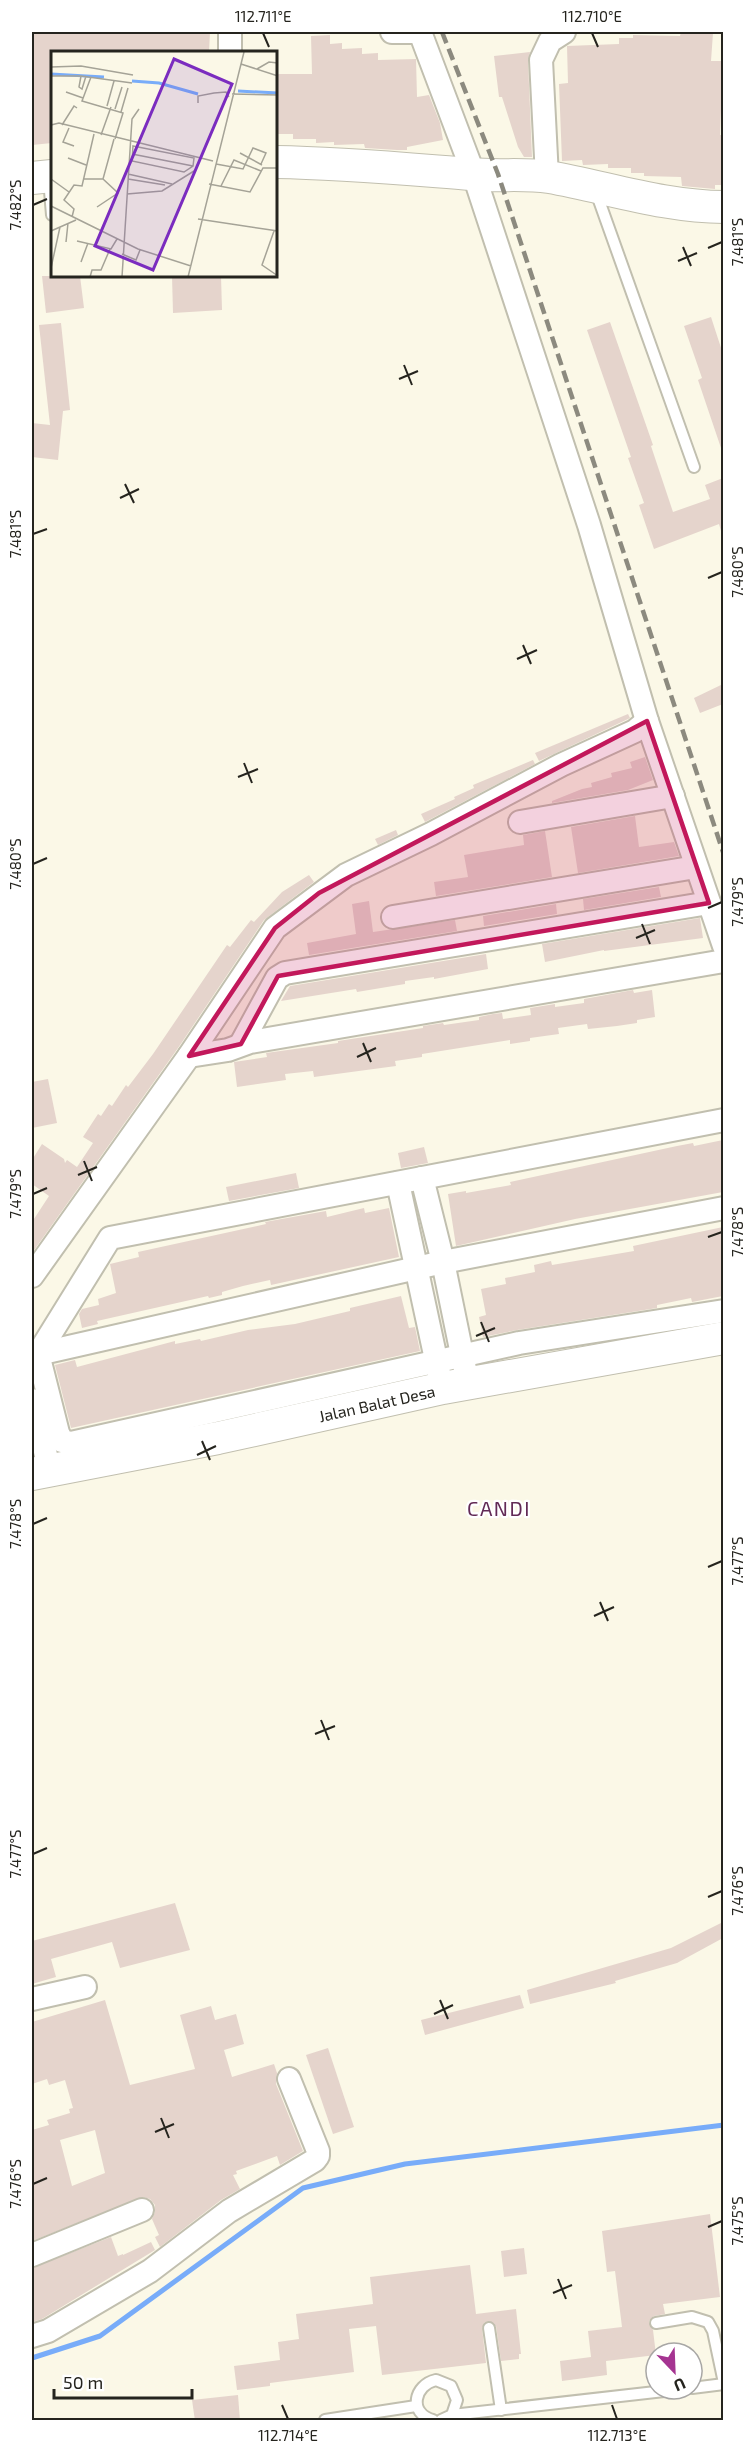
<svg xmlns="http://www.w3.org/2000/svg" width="755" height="2452" font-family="'Exo 2',sans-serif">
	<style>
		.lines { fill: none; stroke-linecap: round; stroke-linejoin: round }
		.stream { stroke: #78acf9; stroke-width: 5 }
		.building { fill: #e5d4cc; fill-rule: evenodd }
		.lane-casing { stroke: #c1bfaf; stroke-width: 14 }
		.street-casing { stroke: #c1bfaf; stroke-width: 26 }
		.secondary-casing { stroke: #c1bfaf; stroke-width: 34 }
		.lane { stroke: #fff; stroke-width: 10 }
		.street { stroke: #fff; stroke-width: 22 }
		.secondary { stroke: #fff; stroke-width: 32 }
		.rail { stroke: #8c8a7f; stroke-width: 4.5; stroke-dasharray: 12 6; stroke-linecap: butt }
		.marked { fill: #c2185b; fill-opacity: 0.2; stroke: #c2185b; stroke-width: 4.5; stroke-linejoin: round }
		.ticks { fill: none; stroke: #25241e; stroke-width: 2 }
		.labels { text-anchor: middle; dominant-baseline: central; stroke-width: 4.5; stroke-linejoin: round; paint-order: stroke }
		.street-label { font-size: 16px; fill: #25241e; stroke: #fff }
		.quarter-label { font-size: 20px; letter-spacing: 1.5px; fill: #622a56; stroke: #fff }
		.inset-river { fill: none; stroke: #78acf9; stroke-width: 3 }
		.inset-road { fill: none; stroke: #a5a397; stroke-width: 1.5 }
		.view { fill: #7b2cbf; fill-opacity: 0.15; stroke: #7b2cbf; stroke-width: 3 }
		.inset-edge { fill: none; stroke: #25241e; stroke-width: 3 }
		.neatline { fill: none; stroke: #25241e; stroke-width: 2 }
		.ticks-label { font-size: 15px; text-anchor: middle; fill: #25241e }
	</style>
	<rect width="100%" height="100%" fill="#fbf8e7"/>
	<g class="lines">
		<polyline class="stream" points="32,2358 100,2336 303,2188 405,2164 724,2125"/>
	</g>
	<g class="building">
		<polygon points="32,32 210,32 209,52 52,52 52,143 32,145"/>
		<polygon points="681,32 713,33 711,61 723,61 720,135 723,135 723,185 715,185 715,189 682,186 681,177 644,176 644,173 631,173 631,168 608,168 608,164 583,165 582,160 562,161 559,84 568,83 567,46 619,44 619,38 633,38 633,35 680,36"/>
		<polygon points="330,35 330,44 342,43 342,49 362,48 362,54 378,53 378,60 416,59 417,97 429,95 440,123 443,140 407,147 407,150 397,150 365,148 364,144 334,145 334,142 316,143 316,139 293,139 293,134 276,134 276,74 312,74 311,36"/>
		<polygon points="530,52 528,61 532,157 524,157 518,147 502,97 499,97 494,56"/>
		<polygon points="42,276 80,276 84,308 46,313"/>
		<polygon points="172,276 221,276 222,310 173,313"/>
		<polygon points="711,317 723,354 723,447 721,448 698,380 702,378 684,326"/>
		<polygon points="610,322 653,445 651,446 673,512 710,499 705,485 723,478 723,530 721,531 719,524 654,549 639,505 644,503 628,458 631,457 587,330"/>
		<polygon points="61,323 70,410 63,411 58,460 32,457 32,423 50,425 39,325"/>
		<polygon points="723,684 723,704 700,713 694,698"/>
		<polygon points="628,714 630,718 628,719 539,761 535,753"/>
		<polygon points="645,757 653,780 628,790 552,803 552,801 582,789 592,787 591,783 612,777 611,773 632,768 630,762"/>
		<polygon points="533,760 535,764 425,822 421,814 455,799 454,797 474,788 473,785"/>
		<polygon points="635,816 639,847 674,842 679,856 578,873 571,827"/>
		<polygon points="396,830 398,835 378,845 375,839"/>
		<polygon points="545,831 552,877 436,896 434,882 468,877 464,855 524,845 523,835"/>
		<polygon points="309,875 314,882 264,920 178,1048 32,1253 32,1222 49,1196 32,1184 32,1160 42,1144 64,1159 65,1163 67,1160 77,1167 93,1143 83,1137 98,1114 101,1116 109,1104 112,1106 126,1085 128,1087 153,1054 227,945 230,947 251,920 254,922 282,892"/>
		<polygon points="659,887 661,897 584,910 583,899"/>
		<polygon points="369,901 373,932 455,920 457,931 309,955 307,943 356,934 352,904"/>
		<polygon points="556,904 557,914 484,926 483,916"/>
		<polygon points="700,918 703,938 604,951 604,950 545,962 542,944"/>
		<polygon points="486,954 488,969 434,979 434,977 405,981 405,984 357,992 356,989 281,1001 290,986"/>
		<polygon points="633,990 634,993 652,990 655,1017 637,1020 637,1023 617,1026 588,1029 587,1024 558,1028 559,1034 530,1038 530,1041 510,1044 510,1040 422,1054 422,1057 395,1061 396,1066 314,1077 313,1071 285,1074 286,1080 237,1087 234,1062 267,1057 266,1053 338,1043 338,1041 423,1028 423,1026 443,1023 444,1025 479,1020 479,1017 493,1014 502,1013 503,1019 531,1015 530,1008 555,1004 555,1007 584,1003 584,999"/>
		<polygon points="48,1079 57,1123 32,1128 32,1082"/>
		<polygon points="723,1140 723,1192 575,1219 456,1246 448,1194 466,1191 466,1193 511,1185 510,1182 677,1146 693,1143 694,1146"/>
		<polygon points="424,1147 428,1163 401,1168 398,1153"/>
		<polygon points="296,1173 299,1188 229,1201 226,1187"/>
		<polygon points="364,1208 365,1213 389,1208 399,1257 271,1285 270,1280 243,1286 222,1292 222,1295 209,1298 208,1296 97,1321 98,1324 82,1328 79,1314 82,1309 99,1305 98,1299 116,1293 110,1264 139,1257 138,1252 266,1224 265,1222 326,1211 327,1217"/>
		<polygon points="723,1227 723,1296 692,1302 691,1298 657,1305 657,1308 517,1330 483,1337 479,1317 486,1315 481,1289 506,1284 505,1278 535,1272 534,1265 551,1261 552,1265 634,1251 633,1246"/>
		<polygon points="401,1296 409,1328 415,1327 420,1351 71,1428 55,1365 75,1360 77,1367 175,1341 175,1344 200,1339 201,1341 248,1330 295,1324 350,1311 350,1308"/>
		<polygon points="175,1903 190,1950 120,1968 112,1942 51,1959 56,1977 32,1984 32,1941"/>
		<polygon points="723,1922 723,1938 677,1963 615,1981 616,1983 530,2004 527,1990 671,1948"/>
		<polygon points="520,1995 524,2008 425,2035 421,2020"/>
		<path d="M105 2000 130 2085 195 2069 180 2015 211 2006 215 2020 236 2014 244 2044 224 2050 232 2077 274 2064 277 2073 276 2084 303 2151 280 2165 277 2156 236 2171 237 2174 233 2175 240 2189 221 2200 160 2247 155 2237 159 2235 152 2219 155 2212V2205L150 2199 143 2197 32 2241V2130L49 2125 47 2120 70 2113 69 2109 73 2108 65 2080 49 2085 47 2079 32 2084V2022ZM95 2130 105 2173 72 2186 60 2140Z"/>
		<polygon points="328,2048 354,2127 333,2134 306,2055"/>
		<polygon points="710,2214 720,2297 663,2304 665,2314 654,2316 649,2321 653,2330 656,2355 606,2361 607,2375 562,2381 560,2361 591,2357 588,2331 622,2327 615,2271 607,2272 602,2231"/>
		<polygon points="111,2237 118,2256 123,2254 123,2255 151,2242 155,2250 42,2319 32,2322 32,2268"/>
		<polygon points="524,2248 527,2274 504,2277 501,2251"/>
		<polygon points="470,2265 476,2314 516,2309 521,2354 519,2354 519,2359 501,2361 496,2326 489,2321 484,2323 482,2328 486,2363 382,2375 376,2326 349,2329 354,2372 270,2383 270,2386 237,2390 234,2366 280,2360 278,2342 299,2339 296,2314 373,2304 370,2277"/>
		<polygon points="238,2395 240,2421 195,2421 192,2400"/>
	</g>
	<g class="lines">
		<defs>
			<g id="lane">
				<polyline points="49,179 52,215"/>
				<polyline points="596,192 694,467"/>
				<polyline points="656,2323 692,2317 708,2322 713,2331 724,2383"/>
				<polyline points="489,2328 501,2410"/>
				<polyline points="692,2388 724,2384"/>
				<polyline points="452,2415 682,2389"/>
				<polyline points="325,2420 416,2406"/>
				<path d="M433 2420C408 2413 414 2385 436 2380L451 2386 457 2400 452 2415 441 2420"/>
			</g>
			<g id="street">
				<polyline points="392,32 420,32"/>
				<polyline points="420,32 474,175 589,525 647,721 724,946"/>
				<polyline points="230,52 230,32"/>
				<polyline points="547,177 541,60 550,41 564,32"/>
				<polyline points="520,822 673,796"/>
				<polyline points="393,917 696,867"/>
				<polyline points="241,1044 277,978 285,973 709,903"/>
				<polyline points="189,1056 228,1050 250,1042 724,961"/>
				<polyline points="724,1120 110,1238 38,1354 58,1433 62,1441 71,1443 519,1343 724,1311"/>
				<polyline points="422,1178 443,1262 465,1369"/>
				<polyline points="398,1183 440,1378"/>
				<polyline points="32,1276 189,1056 275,928 346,875 431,834 561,765 635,731 647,721"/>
				<polyline points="38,1354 443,1262 724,1208"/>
				<polyline points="32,1400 50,1471"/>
				<polyline points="32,1999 85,1987"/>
				<polyline points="32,2255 142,2210"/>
				<polyline points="32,2336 48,2331 150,2271 229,2211 315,2160 318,2156 318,2151 289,2079"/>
			</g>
			<g id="secondary">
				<path d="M276 162C342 163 406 169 471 174 497 177 523 173 549 177 606 187 665 207 724 207"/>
				<polyline points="32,178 52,176"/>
				<path id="s1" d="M32 1474 218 1438 443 1388 724 1338"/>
			</g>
		</defs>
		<use href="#lane" class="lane-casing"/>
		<use href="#street" class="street-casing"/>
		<use href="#secondary" class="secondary-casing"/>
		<use href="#lane" class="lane"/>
		<use href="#street" class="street"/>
		<use href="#secondary" class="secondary"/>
		<polyline class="rail" points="442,32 498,174 724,855"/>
	</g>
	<path class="marked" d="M647 721 709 903 278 976 241 1044 189 1056 275 928 319 893Z"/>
	<path class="ticks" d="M263 33 269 47M592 33 598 47M33 205 47 199M683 247 691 266M708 248 722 242M678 261 697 253M404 365 412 385M399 379 418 371M125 484 134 503M120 498 139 489M33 534 47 529M708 578 722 572M523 645 531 664M517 659 537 650M244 763 252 783M238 777 258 769M33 864 47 858M708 908 722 902M642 924 650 944M636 938 655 930M363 1043 371 1062M357 1057 376 1048M84 1161 92 1181M78 1175 97 1167M33 1194 47 1188M708 1237 722 1232M481 1322 489 1342M476 1336 495 1328M202 1441 210 1460M197 1455 216 1446M33 1524 47 1518M708 1567 722 1561M600 1602 608 1621M594 1616 614 1607M321 1720 329 1740M315 1734 335 1726M33 1854 47 1848M708 1897 722 1891M440 2000 448 2019M434 2014 453 2005M161 2118 169 2138M155 2132 174 2124M33 2184 47 2178M708 2227 722 2221M558 2279 566 2299M553 2293 572 2285M282 2405 288 2419M612 2405 617 2419"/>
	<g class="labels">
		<g class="street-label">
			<text stroke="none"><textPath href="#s1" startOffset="352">Jalan Balat Desa</textPath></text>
		</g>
		<g class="quarter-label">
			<text x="499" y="1508">CANDI</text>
		</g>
	</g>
	<g transform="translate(51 51)">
		<rect width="226" height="226" fill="#fbf8e7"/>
		<path class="inset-river" d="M0 23 53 26M81 30 108 32 147 43M187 40 227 42"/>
		<path class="inset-road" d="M190 13 227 25M0 16 30 15 82 24M206 18 218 11 227 12M0 25H30L81 32M30 25 28 36 31 38 35 25M40 26 31 50 72 62 64 88M15 41 32 47M181 43 227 44M147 52V45L163 42 175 41 178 46M56 55 63 30M64 58 71 36M70 61 77 37M0 74 8 72 162 110M11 74 23 55 26 57M18 77 12 91 23 95M50 84 60 56M82 95 143 107 142 115 133 121 81 110ZM189 102 211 114M81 103 142 115M17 107 35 114M165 113 192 118 202 97 215 102 210 113M77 123 121 133M0 128 18 141M32 128H52L63 88M77 128 114 134M158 133 199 141 212 117H227M170 135 183 109 210 120M76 143 111 140 143 120M0 155 87 198 140 215M46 156 67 142 52 128M21 166 23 158 13 149 23 134 31 135 43 83M147 168 227 180M0 180 25 169M223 180 211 214 227 225M26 190 60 198 66 188M15 191 17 172M71 203 85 209 89 199M30 211 37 192M0 217 9 176M39 226 41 219H50L59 198M71 226 81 68 88 58M137 226 193 1"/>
		<path class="view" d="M123 8 181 33 102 219 44 195Z"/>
		<rect width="226" height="226" class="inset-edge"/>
	</g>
	<rect width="755" height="2452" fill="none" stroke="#ffffff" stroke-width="66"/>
	<g transform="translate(674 2371) rotate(157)"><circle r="28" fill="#ffffff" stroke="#a8a7a5" stroke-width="1.5"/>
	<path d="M0-4.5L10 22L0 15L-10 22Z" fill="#a53491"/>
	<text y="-9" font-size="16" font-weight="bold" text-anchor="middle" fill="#25241e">U</text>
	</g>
	<path d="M54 2389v9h138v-9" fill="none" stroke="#25241e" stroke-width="3"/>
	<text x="63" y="2389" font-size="18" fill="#25241e" stroke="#ffffff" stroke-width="4.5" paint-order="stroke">50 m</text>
	<rect x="33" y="33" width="689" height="2386" class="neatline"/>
	<g class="ticks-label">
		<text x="263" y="22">112.711°E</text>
		<text x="592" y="22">112.710°E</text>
		<text transform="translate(16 205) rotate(-90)" y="5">7.482°S</text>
		<text transform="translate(738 242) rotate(-90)" y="5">7.481°S</text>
		<text transform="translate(16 534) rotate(-90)" y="5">7.481°S</text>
		<text transform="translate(738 572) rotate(-90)" y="5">7.480°S</text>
		<text transform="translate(16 864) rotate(-90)" y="5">7.480°S</text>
		<text transform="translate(738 902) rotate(-90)" y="5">7.479°S</text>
		<text transform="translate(16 1194) rotate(-90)" y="5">7.479°S</text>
		<text transform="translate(738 1232) rotate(-90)" y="5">7.478°S</text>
		<text transform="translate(16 1524) rotate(-90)" y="5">7.478°S</text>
		<text transform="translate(738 1561) rotate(-90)" y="5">7.477°S</text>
		<text transform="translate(16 1854) rotate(-90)" y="5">7.477°S</text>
		<text transform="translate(738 1891) rotate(-90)" y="5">7.476°S</text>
		<text transform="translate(16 2184) rotate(-90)" y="5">7.476°S</text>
		<text transform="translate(738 2221) rotate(-90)" y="5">7.475°S</text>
		<text x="288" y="2441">112.714°E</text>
		<text x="617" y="2441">112.713°E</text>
	</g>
</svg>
